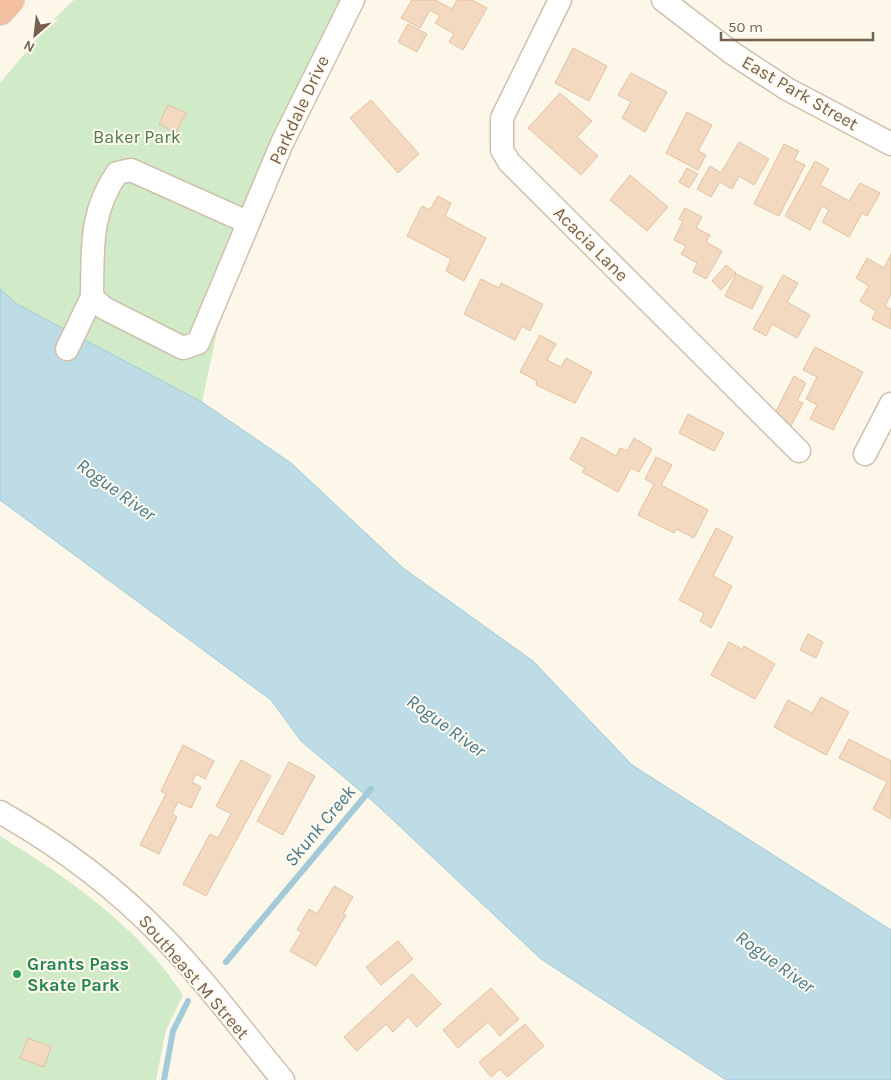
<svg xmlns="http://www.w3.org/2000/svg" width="891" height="1080" font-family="Karla,sans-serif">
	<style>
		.green { fill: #d1eac7 }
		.water { fill: #bddce6; stroke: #a3cad8 }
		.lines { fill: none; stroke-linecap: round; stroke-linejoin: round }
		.stream { stroke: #a3cad8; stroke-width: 6 }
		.building { fill: #f2d9c0; stroke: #e4c1a1 }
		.minor-casing { stroke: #cfc0ae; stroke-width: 25 }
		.highway-casing { stroke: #dcd6d0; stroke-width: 30 }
		.minor { stroke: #fff; stroke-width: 22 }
		.highway { stroke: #f5bfa1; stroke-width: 28 }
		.leisure-dot { fill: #2e9e5b; stroke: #fffaef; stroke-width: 2 }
		.labels { text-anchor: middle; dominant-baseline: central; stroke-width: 4; stroke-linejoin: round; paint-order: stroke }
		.street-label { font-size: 18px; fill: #77604c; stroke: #fffaef }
		.park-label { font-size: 18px; fill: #4f7d44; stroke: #fffaef }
		.leisure-label { font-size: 18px; font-weight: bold; fill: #27864d; stroke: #fffaef; text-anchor: start }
		.water-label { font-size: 19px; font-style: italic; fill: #46788a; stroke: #fffaef }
	</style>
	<rect width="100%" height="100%" fill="#fcf7e9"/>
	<g class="green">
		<polygon points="74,0 359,0 232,261 202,402 17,304 0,289 0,83 53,20"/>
		<path d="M0 836C68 878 139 927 183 995L166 1030 156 1080H0Z"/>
	</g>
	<polygon class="water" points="0,289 17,304 202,402 291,463 403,568 533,661 632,765 891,930 891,1080 726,1080 541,959 377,805 301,741 271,700 0,500"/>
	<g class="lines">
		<g class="stream">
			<polyline points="226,962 371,789"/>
			<polyline points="164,1080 173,1031 188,1001"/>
		</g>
	</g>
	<g class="building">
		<polygon points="412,0 435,0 452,9 457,0 472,0 487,8 463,50 449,42 454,34 435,23 440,16 430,10 420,28 401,18"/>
		<polygon points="408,24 427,34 417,52 398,42"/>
		<polygon points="573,48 607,66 589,101 555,83"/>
		<polygon points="631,73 667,92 645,132 622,118 631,102 618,95"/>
		<polygon points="560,93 592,121 577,137 598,156 581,175 528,128"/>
		<polygon points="371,100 419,154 398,173 350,118"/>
		<polygon points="168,105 186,113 176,133 159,124"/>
		<polygon points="687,112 712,125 698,151 706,155 698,170 666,153"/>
		<polygon points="739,142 769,159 754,185 739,176 732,189 720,182 711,197 697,189 710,166 721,173"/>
		<polygon points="784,144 799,151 794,160 805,165 779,216 754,204"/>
		<polygon points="815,161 829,169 820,185 849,201 860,183 880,193 867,216 862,213 849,237 822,222 829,210 822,206 810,230 785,216"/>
		<polygon points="687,168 698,174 689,188 679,182"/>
		<polygon points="630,175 668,207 647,231 610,200"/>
		<polygon points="438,196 451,203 445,216 486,238 464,281 446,271 451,259 407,236 422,206 430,210"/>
		<polygon points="685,208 702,217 696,228 710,235 706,242 722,251 706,279 693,272 697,263 681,254 686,246 674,240 683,221 679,219"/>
		<polygon points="891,254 891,294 885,306 891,309 891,329 872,319 876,311 860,301 869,286 856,278 867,258 884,268"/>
		<polygon points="726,265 736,273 721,290 712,281"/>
		<polygon points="736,274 763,287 752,309 725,296"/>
		<polygon points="783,275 798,283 787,302 810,315 797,338 772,324 766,336 753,329"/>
		<polygon points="481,279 499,288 501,283 543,304 530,331 522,326 515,340 464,314"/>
		<polygon points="540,335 556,344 547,360 561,367 566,358 592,372 575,403 536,385 537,381 520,372"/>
		<polygon points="815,347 863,372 833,430 810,419 817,405 806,399 817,377 803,370"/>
		<polygon points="794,376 806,383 797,401 803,403 791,426 773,417"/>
		<polygon points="688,414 724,433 714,451 679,433"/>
		<polygon points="582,437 616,456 620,448 627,451 634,438 652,449 639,472 631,468 618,492 582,472 585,468 570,459"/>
		<polygon points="656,457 672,465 661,485 708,510 694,538 676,529 674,533 638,515 654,484 645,479"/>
		<polygon points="716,528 733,537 713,576 732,586 711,628 700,621 704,613 679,600"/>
		<polygon points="808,634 823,642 816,658 800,650"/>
		<polygon points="729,642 742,649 744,646 775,664 755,699 711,675"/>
		<polygon points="821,697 849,712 826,755 774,727 788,700 812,713"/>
		<polygon points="849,739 891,761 891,819 873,809 887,782 839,758"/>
		<polygon points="183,745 214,761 205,779 196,774 192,782 201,787 191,808 178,802 172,814 177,817 159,854 140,845 166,794 161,791"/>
		<polygon points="241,760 271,776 206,896 183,884 210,834 218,838 231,814 216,806"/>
		<polygon points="289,762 315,776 283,835 257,821"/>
		<polygon points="334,886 353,897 343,914 346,915 316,966 290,951 302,932 297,930 309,909 317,914"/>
		<polygon points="398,941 413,959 381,985 366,967"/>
		<polygon points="412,974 441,1004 417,1027 408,1017 393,1032 386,1024 357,1051 344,1037"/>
		<polygon points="491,988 519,1019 500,1036 488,1022 458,1048 443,1030"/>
		<polygon points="525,1024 544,1046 507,1077 500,1069 491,1077 479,1062"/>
		<polygon points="28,1038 51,1047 44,1067 20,1058"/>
	</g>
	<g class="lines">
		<defs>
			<g id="minor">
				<polyline points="560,0 502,118 502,150 509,162 799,451"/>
				<polyline points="663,0 732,53 787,89 891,144"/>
				<path d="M247 222 131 170 117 173C89 214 93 250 92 297L104 308 183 348 198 343 282 143 353 0"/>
				<polyline points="67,349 92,297"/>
				<polyline points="865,454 891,404"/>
				<path d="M0 812C60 846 115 887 163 937 205 980 244 1033 283 1080"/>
			</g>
			<polyline id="highway" points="0,11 10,0"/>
		</defs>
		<use href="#minor" class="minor-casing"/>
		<use href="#highway" class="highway-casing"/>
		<use href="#minor" class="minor"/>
		<use href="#highway" class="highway"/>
	</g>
	<circle class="leisure-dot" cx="17" cy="974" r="5"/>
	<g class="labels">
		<g class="street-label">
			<text transform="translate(800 93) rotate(30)">East Park Street</text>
			<text transform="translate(299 110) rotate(-65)">Parkdale Drive</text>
			<text transform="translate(591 244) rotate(45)">Acacia Lane</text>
			<text transform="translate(194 977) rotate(49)">Southeast M Street</text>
		</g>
		<g class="park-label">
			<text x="137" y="137">Baker Park</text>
		</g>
		<g class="leisure-label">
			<text x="27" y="964">Grants Pass<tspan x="27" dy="21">Skate Park</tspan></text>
		</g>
		<g class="water-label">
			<text transform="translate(116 490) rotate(36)">Rogue River</text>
			<text transform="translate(446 726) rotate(36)">Rogue River</text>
			<text transform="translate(320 826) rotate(-50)">Skunk Creek</text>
			<text transform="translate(775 962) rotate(36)">Rogue River</text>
		</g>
	</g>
	<g transform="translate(35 35) rotate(208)" stroke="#fffaef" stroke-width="4" paint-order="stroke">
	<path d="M0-4L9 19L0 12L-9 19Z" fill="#77604c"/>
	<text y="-8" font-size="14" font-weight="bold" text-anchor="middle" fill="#77604c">N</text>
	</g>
	<path d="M721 32v8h152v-8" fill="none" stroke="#77604c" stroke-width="2.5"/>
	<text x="728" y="32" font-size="15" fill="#77604c" stroke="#fffaef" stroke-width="4" paint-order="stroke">50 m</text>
</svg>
